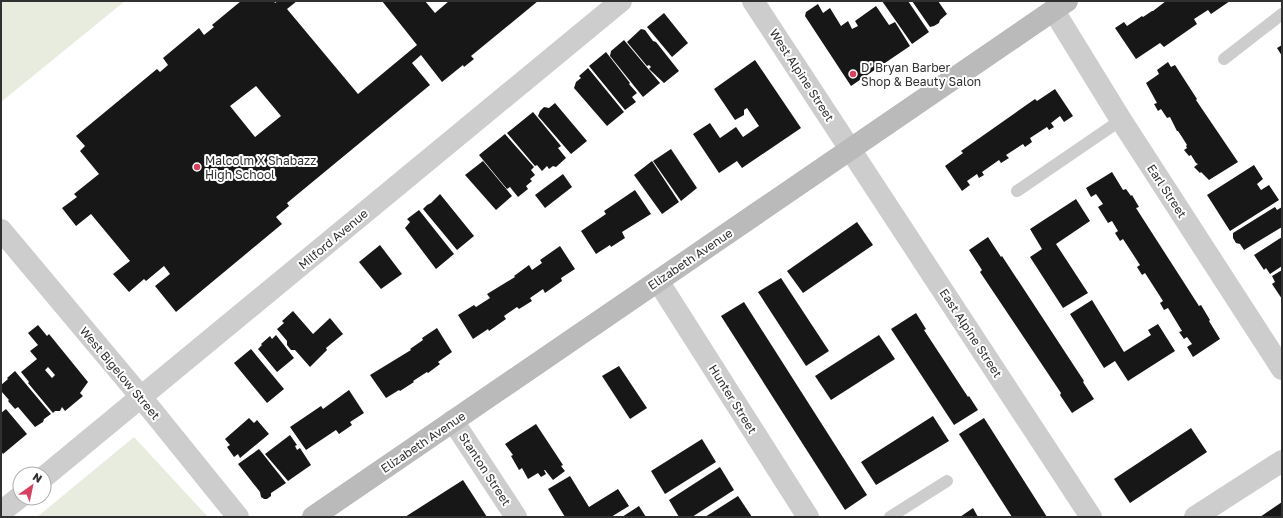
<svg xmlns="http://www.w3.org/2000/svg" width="1283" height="518" font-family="'Golos Text',sans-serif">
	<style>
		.green { fill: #e7ecdf }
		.building { fill: #171717; fill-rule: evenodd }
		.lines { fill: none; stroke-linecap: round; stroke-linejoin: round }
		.service { stroke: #cdcdcd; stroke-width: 12 }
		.minor { stroke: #cdcdcd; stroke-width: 22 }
		.tertiary { stroke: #cdcdcd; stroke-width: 22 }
		.secondary { stroke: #bababa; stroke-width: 22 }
		.poi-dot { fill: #d64360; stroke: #fff; stroke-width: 1.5 }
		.labels { text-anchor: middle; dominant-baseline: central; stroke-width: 4; stroke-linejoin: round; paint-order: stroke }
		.poi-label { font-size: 12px; fill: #303030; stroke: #fff; text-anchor: start }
		.street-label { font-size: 12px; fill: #303030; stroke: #fff }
	</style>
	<rect width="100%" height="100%" fill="#fff"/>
	<g class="green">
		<polygon points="1,1 125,1 1,102"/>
		<polygon points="134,437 208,517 37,517"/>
	</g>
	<g class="building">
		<path d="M241 1H274L275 3 278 1H297L287 9 358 94 417 45 382 1H425L435 13 449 1H538L471 56 474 59 464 67 463 65 442 82 421 55 412 63 430 85 287 203 289 206 276 217 282 224 176 312 155 286 170 274 164 266 146 281 144 279 129 292 113 274 130 261 91 214 76 226 62 208 77 197 74 194 99 174 80 151 85 146 76 136 157 69 160 72 168 65 163 58 199 28 204 35 214 27 212 25ZM256 86 281 116 255 137 230 106Z"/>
		<polygon points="882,1 908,1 929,32 912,44"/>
		<polygon points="912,1 938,1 947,14 940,20 939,23 934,26 930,27"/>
		<polygon points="1166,1 1230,1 1211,14 1208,10 1194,19 1197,24 1164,47 1160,43 1136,59 1115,28 1124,22 1127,26 1142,16 1143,17 1152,11 1153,11"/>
		<polygon points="818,4 823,13 830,8 841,26 848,21 852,29 858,26 855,21 876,6 889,25 895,22 910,46 851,86 805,16 806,12"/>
		<polygon points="664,13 688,43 672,57 647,27"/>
		<polygon points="641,29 645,30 653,41 656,42 679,71 664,83 649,69 651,67 649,65 647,66 627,42"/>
		<polygon points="624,40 660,83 643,97 610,56 611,51"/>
		<polygon points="1282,45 1282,56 1277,48"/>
		<polygon points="606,52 630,83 629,84 637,93 632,97 636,102 625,110 589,66"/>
		<polygon points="755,60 801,128 742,168 737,161 719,173 693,134 710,123 720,138 736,127 743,137 759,126 747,108 744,110 744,115 735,120 714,89"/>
		<polygon points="1168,62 1171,67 1175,65 1197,99 1196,100 1238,162 1209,180 1201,172 1200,173 1194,167 1198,164 1196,163 1191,155 1189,156 1184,150 1187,148 1186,146 1187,145 1182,137 1178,131 1177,131 1170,117 1167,118 1161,109 1158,111 1154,104 1157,103 1146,83 1159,74 1157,70"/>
		<polygon points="588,68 624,112 607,126 574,88 576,82 581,78 579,76"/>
		<polygon points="1055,89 1073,116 1064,122 1060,116 1051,123 1054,127 1049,130 1047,127 1030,138 1032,142 1025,147 1023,144 1006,155 1009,158 1001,163 999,160 982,172 984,175 979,178 977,174 967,181 970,185 962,191 945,166 963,153 961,151 1035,99 1037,101"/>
		<polygon points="555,103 587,141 571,154 538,116 540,111 544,107 549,108"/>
		<polygon points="533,112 561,146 558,148 566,158 556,167 553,166 549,169 547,166 542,171 537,165 535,166 507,133"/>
		<polygon points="505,134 534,167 531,170 535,175 530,179 532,181 526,186 528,189 518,197 510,187 507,189 479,155"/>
		<polygon points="671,149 697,188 681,201 653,161"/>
		<polygon points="483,161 512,196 496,210 465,175"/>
		<polygon points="652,161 679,202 662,214 634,175"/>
		<polygon points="1254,165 1263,179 1257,184 1261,190 1269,185 1279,200 1230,231 1207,195"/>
		<polygon points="1112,172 1123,190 1126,189 1131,196 1132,195 1139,207 1136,208 1199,306 1201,305 1210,320 1209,321 1220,339 1193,357 1187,347 1192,344 1187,337 1184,339 1179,332 1182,331 1168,308 1164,310 1160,303 1163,301 1145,273 1142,275 1137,267 1140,265 1123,239 1120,241 1115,233 1118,231 1112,221 1108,223 1098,207 1103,204 1096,194 1091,197 1086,188"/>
		<polygon points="563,174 572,187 545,208 535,195"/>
		<polygon points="635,190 651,214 622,232 625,238 611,247 610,245 596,254 581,231 606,214 604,211"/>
		<polygon points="440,194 474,236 457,250 423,209 427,205 431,203"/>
		<polygon points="1076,199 1090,221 1056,244 1088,293 1063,308 1030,257 1042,249 1030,229"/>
		<polygon points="1275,207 1277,210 1282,207 1282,227 1244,250 1240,244 1236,243 1233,238 1233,233"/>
		<polygon points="419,210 454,254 436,269 405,228 410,222 407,219"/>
		<polygon points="857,222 873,245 803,293 787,271"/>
		<polygon points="988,237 1001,257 1002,256 1084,381 1083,382 1094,399 1072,413 1060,395 1061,393 980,272 982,270 969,250"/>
		<polygon points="1282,237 1282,266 1270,274 1266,268 1264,270 1254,255"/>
		<polygon points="380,245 402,274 381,289 359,262"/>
		<polygon points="560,246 575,269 561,278 562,281 545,293 543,289 530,298 532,301 519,309 517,307 504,316 506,319 489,331 488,329 473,339 458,315 474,305 476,307 490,298 487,294 515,277 514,276 529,265 532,270 542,263 540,260"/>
		<polygon points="1282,270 1282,299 1272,284 1275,282 1272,276"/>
		<polygon points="781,278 829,351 806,366 758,292"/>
		<polygon points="1092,300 1124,352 1151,335 1148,330 1158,324 1175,351 1128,381 1115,361 1104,368 1070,314"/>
		<polygon points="744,302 867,495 845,510 721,316"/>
		<polygon points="293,311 313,334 330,318 343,334 326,348 327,350 310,367 295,350 291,350 287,345 287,341 277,329 284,323 282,321"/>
		<polygon points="916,313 926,329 924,330 968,397 969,396 978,410 954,425 891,329"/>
		<path d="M38 325 47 336 49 334 88 382 80 393 83 396 65 411 62 407 60 411H55L53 413 28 383 29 382 21 372 37 359 30 351 38 345 28 333ZM48 367 55 375 52 378 45 370Z"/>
		<polygon points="437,328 452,352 438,362 440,364 428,373 427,372 413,381 414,382 400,391 399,390 386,398 370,375 411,350 410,349 423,340 422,338"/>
		<polygon points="276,335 294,358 277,372 258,349 262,345 261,344 270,336 272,339"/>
		<polygon points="879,335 895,359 831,400 815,376"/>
		<polygon points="251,349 284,389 267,403 234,363"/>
		<polygon points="619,366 647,408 630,419 602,376"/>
		<polygon points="15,371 51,414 44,419 43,422 35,427 18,407 15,409 8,401 9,400 1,391 1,385 8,379 7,378"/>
		<polygon points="349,390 364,413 350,422 352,425 339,434 336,430 306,450 290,427 321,406 323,409"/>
		<polygon points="6,409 27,434 3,454 1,451 1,413"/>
		<polygon points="933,416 949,441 876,485 861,462"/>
		<polygon points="249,418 254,423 257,420 269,434 240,458 238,454 234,457 227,447 230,445 225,439"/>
		<polygon points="984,418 1047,517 1012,517 959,434"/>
		<polygon points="536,424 563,465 561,466 565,471 553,480 545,470 544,470 546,474 541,477 538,473 528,479 522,468 519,470 511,456 513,455 505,444"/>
		<polygon points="1191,428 1207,452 1130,503 1114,479"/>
		<polygon points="290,435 297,445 295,446 297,450 300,448 311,465 288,481 265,454"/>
		<polygon points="702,439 716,462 665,494 651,471"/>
		<polygon points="259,449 286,483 271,493 271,496 267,499 264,499 261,497 260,492 238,464"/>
		<polygon points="720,467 734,490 692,517 679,517 669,500"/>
		<polygon points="570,476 589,507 618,489 629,506 611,517 565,517 548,489"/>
		<polygon points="463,480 487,517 405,517"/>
		<polygon points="738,496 752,517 705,517"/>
		<polygon points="1282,502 1282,517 1260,517"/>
		<polygon points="639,506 646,517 622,517"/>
		<polygon points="973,508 978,517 960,517"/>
	</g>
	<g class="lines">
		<g class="service">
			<polyline points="1224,59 1282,14"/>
			<polyline points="1017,191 1121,120"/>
			<polyline points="890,517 947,481"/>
		</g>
		<g class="minor">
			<polyline points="753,1 1091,517"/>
			<polyline points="1054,11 1121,120 1282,369"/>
			<polyline points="658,281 808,517"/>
			<polyline points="453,421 516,517"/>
			<polyline points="44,477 621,1"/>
			<polyline points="1,512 20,497"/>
			<polyline points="1195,517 1282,461"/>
		</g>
		<polyline class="tertiary" points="1,230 141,397 238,517"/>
		<polyline class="secondary" points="313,517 1067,1"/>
	</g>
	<g class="poi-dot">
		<circle cx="853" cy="74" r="4"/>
		<circle cx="197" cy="167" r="4"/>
	</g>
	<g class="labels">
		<g class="poi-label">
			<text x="861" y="67">D' Bryan Barber<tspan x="861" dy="14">Shop &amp; Beauty Salon</tspan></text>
			<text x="205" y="160">Malcolm X Shabazz<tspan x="205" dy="14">High School</tspan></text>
		</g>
		<g class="street-label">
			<text transform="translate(802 75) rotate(57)">West Alpine Street</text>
			<text transform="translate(1167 191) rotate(57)">Earl Street</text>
			<text transform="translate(333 239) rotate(-40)">Milford Avenue</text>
			<text transform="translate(690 259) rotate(-34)">Elizabeth Avenue</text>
			<text transform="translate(971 333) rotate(57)">East Alpine Street</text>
			<text transform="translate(120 373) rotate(50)">West Bigelow Street</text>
			<text transform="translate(733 399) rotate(58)">Hunter Street</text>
			<text transform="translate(423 442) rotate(-34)">Elizabeth Avenue</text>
			<text transform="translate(485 469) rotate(57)">Stanton Street</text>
		</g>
	</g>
	<rect width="1283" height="518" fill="none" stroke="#303030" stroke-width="4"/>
	<g transform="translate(32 486) rotate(33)"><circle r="19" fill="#ffffff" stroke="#acacac"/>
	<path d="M0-3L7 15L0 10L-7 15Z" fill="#d64360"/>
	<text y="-6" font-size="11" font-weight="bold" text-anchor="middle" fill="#303030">N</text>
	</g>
</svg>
